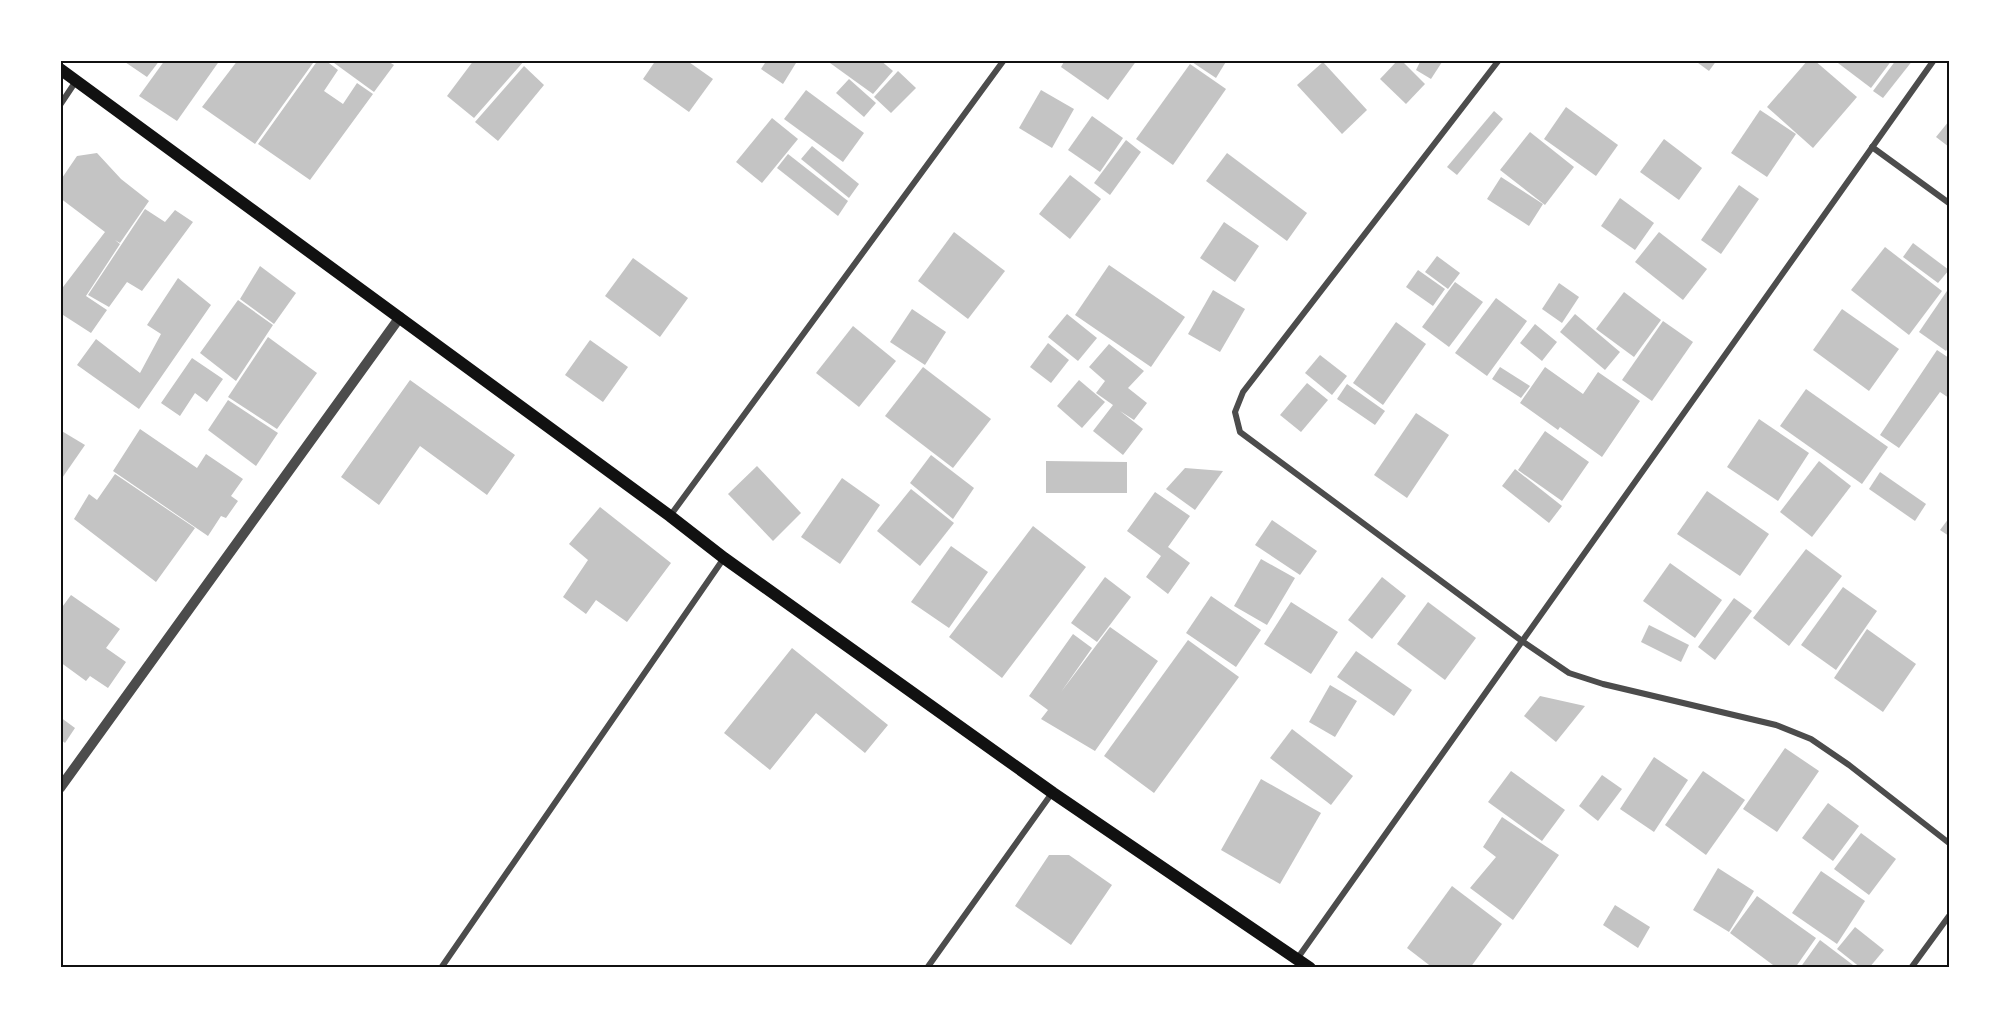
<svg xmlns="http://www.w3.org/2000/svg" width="2009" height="1028" font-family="'Titillium Web',sans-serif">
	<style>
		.building { fill: #c4c4c4 }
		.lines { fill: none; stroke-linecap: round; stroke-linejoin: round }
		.minor { stroke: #4c4c4c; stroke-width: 6 }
		.tertiary { stroke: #4c4c4c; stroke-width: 10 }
		.secondary { stroke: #111; stroke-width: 12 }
		.neatline { fill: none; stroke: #111; stroke-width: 2 }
	</style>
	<rect width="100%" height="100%" fill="#fff"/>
	<g class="building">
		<polygon points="122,60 160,60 147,77"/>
		<polygon points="165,60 220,60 177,121 139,96"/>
		<polygon points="238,60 309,60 313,63 255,144 202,107"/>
		<polygon points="318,60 325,60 338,70 324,91 343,104 357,83 373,94 310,180 258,144"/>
		<polygon points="330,60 386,60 394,65 374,92"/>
		<polygon points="474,60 525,60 474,118 447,96"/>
		<polygon points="656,60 686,60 713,79 689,112 643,79"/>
		<polygon points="767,60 792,60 796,63 783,84 761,69"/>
		<polygon points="833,60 880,60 893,71 873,94 830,63"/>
		<polygon points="1065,60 1137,60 1108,100 1061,67"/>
		<polygon points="1189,60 1227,60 1216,78"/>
		<polygon points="1398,60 1401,60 1425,84 1406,104 1380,79"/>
		<polygon points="1421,60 1442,62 1431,79 1416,70"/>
		<polygon points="1694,60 1717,60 1709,71"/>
		<polygon points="1808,60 1814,60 1857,97 1813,148 1767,107"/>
		<polygon points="1834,60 1892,60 1871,88"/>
		<polygon points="1896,60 1913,60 1883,98 1873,91"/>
		<polygon points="1323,62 1367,110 1342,134 1297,85"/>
		<polygon points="1190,64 1226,89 1173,165 1136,139"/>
		<polygon points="524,66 544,85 498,141 475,122"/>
		<polygon points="898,71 916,88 891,113 874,97"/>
		<polygon points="849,79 876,103 864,117 836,93"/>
		<polygon points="806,90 864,133 843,162 784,119"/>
		<polygon points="1041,90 1074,109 1052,148 1019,128"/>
		<polygon points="1566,107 1618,145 1596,176 1544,139"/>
		<polygon points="1760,110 1796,134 1767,177 1731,153"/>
		<polygon points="1494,111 1503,119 1457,175 1447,167"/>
		<polygon points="1092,116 1123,138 1100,172 1068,150"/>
		<polygon points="772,118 798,139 762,183 736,162"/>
		<polygon points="1949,121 1949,147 1936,137"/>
		<polygon points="1530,132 1574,167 1545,205 1500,170"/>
		<polygon points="1664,139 1702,168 1679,200 1640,172"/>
		<polygon points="1126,140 1141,152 1110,195 1094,183"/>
		<polygon points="812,146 859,184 849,198 801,159"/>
		<polygon points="97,153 121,179 149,201 120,243 115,240 120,244 86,296 107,310 91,333 60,313 60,291 105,232 60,198 60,181 77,156"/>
		<polygon points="1227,153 1307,213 1287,241 1206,181"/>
		<polygon points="788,154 848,201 838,216 777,168"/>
		<polygon points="1070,175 1101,199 1070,239 1039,214"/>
		<polygon points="1501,177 1543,204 1529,226 1487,199"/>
		<polygon points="1739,185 1759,199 1721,254 1701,240"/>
		<polygon points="1620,198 1654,223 1635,250 1601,226"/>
		<polygon points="145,209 165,222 175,210 193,222 142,291 127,282 109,307 88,295"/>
		<polygon points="1224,222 1259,246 1235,282 1200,258"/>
		<polygon points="954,232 1005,271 968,319 918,281"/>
		<polygon points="1659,232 1707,269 1683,300 1635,262"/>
		<polygon points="1913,243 1949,270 1938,283 1903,257"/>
		<polygon points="1885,247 1942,291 1909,335 1851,290"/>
		<polygon points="1437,256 1460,273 1448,289 1425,272"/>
		<polygon points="633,258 688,298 660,337 605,296"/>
		<polygon points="1109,265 1185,317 1151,367 1075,315"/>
		<polygon points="260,266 296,293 274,324 240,299"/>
		<polygon points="1418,270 1445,289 1433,306 1406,287"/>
		<polygon points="178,278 211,305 139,409 77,365 96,339 140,373 161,334 147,325"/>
		<polygon points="1455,282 1483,302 1449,347 1422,327"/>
		<polygon points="1559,283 1579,297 1562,323 1542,309"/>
		<polygon points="1949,288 1949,346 1946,351 1919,332"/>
		<polygon points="1213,290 1245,309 1220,352 1188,334"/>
		<polygon points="1624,292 1661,320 1634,357 1596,329"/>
		<polygon points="1496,298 1527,321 1487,376 1455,353"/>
		<polygon points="238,300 273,325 236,381 200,353"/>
		<polygon points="912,309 946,332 925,365 890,342"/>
		<polygon points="1842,309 1899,349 1869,391 1813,350"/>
		<polygon points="1067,314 1097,338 1078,361 1048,337"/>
		<polygon points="1575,314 1620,352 1605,370 1560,332"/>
		<polygon points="1663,321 1693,342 1652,401 1622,380"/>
		<polygon points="1396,322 1426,344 1383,405 1353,383"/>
		<polygon points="1535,324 1557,342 1542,361 1520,343"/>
		<polygon points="853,326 896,361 859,407 816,373"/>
		<polygon points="268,337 317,373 277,429 228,397"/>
		<polygon points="590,340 628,367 603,402 565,375"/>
		<polygon points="1048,343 1069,360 1051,383 1030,367"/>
		<polygon points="1109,344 1144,371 1128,388 1147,403 1134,420 1120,411 1143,429 1123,455 1093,431 1113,405 1096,393 1105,381 1089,367"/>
		<polygon points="1937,350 1949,358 1949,398 1940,392 1899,448 1880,435"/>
		<polygon points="1320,355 1347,376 1332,395 1305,373"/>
		<polygon points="192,358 223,379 207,402 195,393 180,416 161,403"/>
		<polygon points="923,367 991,419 953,468 885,416"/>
		<polygon points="1500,367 1530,386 1521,398 1492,379"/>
		<polygon points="1545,367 1583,394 1598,372 1640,401 1602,457 1560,427 1558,430 1520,403"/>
		<polygon points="410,380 515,455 487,495 420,446 379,505 341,477"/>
		<polygon points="1079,380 1105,402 1082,428 1057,406"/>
		<polygon points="1307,383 1328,400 1301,432 1280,415"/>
		<polygon points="1347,384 1385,411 1375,425 1337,399"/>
		<polygon points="1806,389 1888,447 1862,484 1780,426"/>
		<polygon points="228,400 278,433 256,466 208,430"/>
		<polygon points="1416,413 1449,435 1407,498 1374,475"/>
		<polygon points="1759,419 1809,453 1778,501 1727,467"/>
		<polygon points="140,429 197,468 206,454 243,479 231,496 238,501 226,518 221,516 208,536 113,471"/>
		<polygon points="60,430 85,445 60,481"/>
		<polygon points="1545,431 1589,462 1562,501 1518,470"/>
		<polygon points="931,455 974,488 953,519 910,483"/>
		<polygon points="1046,461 1127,462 1127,493 1046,493"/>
		<polygon points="1819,461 1851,486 1812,537 1780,512"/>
		<polygon points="757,466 801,513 773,541 728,494"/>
		<polygon points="1185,468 1223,471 1195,510 1166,489"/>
		<polygon points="1515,469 1562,506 1549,523 1502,486"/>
		<polygon points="1880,472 1926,504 1915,521 1869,489"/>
		<polygon points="115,474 195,528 156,582 74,519 89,494 97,500"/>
		<polygon points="842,478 880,505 840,564 801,537"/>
		<polygon points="911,489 954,523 920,566 877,531"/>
		<polygon points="1707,491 1769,534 1740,576 1677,534"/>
		<polygon points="1155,492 1190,516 1168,547 1190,563 1168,594 1146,577 1161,556 1127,531"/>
		<polygon points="600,507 671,563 627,622 596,600 586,614 563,597 588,560 569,544"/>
		<polygon points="1949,518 1949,536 1940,530"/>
		<polygon points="1272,520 1317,551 1300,575 1255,545"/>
		<polygon points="1033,526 1086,567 1002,678 949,637"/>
		<polygon points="951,546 988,572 949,628 911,602"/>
		<polygon points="1806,549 1842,576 1789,646 1753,618"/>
		<polygon points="1261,559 1295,578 1267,625 1234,606"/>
		<polygon points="1670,563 1722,600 1695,638 1643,601"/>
		<polygon points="1105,577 1131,597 1097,642 1071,623"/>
		<polygon points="1382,577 1406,596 1372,639 1348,620"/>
		<polygon points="1843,587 1877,611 1836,670 1801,645"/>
		<polygon points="71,595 120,629 106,648 126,662 108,688 90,676 86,681 60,662 60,610"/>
		<polygon points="1211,596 1261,630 1236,667 1186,633"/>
		<polygon points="1734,598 1752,611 1715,660 1698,647"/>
		<polygon points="1291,602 1338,632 1311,674 1264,644"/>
		<polygon points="1428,602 1476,638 1445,680 1397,644"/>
		<polygon points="1649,625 1689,645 1681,662 1641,642"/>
		<polygon points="1110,627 1158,661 1095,751 1041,719 1048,710 1029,696 1073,634 1092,648 1061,692"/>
		<polygon points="1867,629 1916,664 1883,712 1834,678"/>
		<polygon points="1188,640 1239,677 1154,793 1104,756"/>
		<polygon points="792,648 888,725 865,753 816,713 770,770 724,733"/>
		<polygon points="1356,651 1412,690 1394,716 1337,677"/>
		<polygon points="1330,685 1357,701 1335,737 1309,722"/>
		<polygon points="1540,696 1585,706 1556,742 1524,716"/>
		<polygon points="60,717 75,728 65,743 60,739"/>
		<polygon points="1292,729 1353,776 1331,805 1270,758"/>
		<polygon points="1785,748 1819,771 1777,832 1743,809"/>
		<polygon points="1654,757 1688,780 1654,832 1620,809"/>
		<polygon points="1511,771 1565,810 1542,841 1488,802"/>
		<polygon points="1703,771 1745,800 1706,855 1665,825"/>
		<polygon points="1602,775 1622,789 1598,821 1579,806"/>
		<polygon points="1261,779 1321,813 1280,884 1221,850"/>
		<polygon points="1828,803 1859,826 1833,861 1802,838"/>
		<polygon points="1502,817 1559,855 1513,920 1470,888 1496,857 1483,847"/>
		<polygon points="1861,833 1896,859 1869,895 1834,869"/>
		<polygon points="1049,855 1069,855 1112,885 1071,945 1015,906"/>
		<polygon points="1718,868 1754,891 1729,932 1693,910"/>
		<polygon points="1821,871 1865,901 1837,944 1792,913"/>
		<polygon points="1452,886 1502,924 1470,968 1433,968 1407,948"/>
		<polygon points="1757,896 1816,938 1795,968 1777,968 1730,933"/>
		<polygon points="1615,905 1650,927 1638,948 1603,925"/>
		<polygon points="1855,927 1884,950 1869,968 1861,968 1837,949"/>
		<polygon points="1820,940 1857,968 1800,968"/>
	</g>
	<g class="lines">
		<g class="minor">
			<polyline points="1499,60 1243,392 1235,412 1240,432 1522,641 1569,673 1603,684 1776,725 1811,739 1849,765 1949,843"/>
			<polyline points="60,105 76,81"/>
			<polyline points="1872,147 1949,203"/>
			<polyline points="670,516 1004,60"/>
			<polyline points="1297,959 1934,60"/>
			<polyline points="441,968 724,558"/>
			<polyline points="927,968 1052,793"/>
			<polyline points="1911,968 1949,916"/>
		</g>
		<polyline class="tertiary" points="60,788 400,317"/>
		<polyline class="secondary" points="60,69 670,516 724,558 1053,793 1310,968"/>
	</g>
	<rect width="2009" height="1028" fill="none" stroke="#ffffff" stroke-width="123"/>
	<rect x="62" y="62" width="1886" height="904" class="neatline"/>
</svg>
